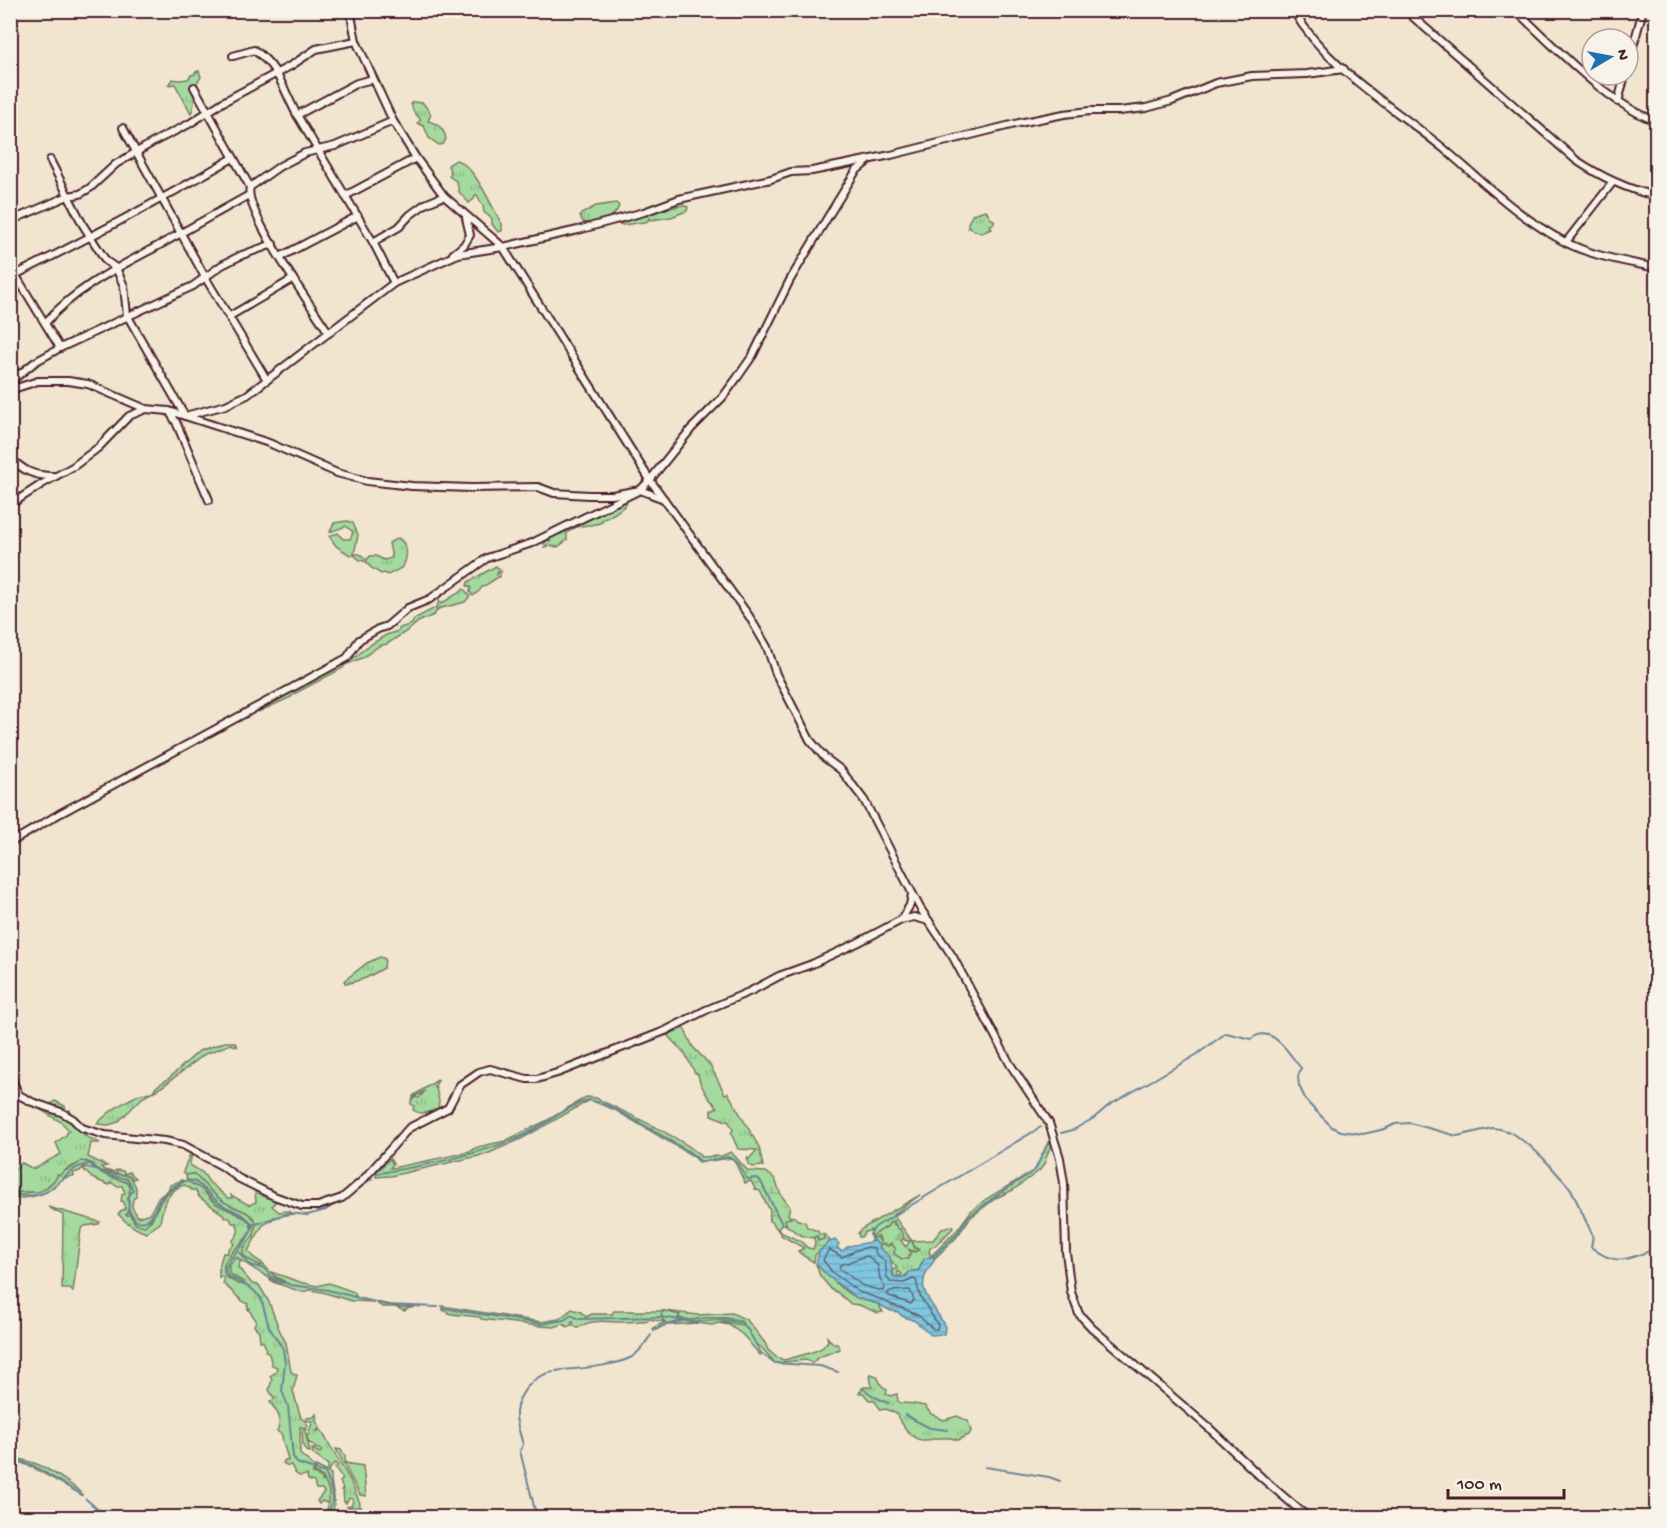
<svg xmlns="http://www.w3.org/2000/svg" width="1667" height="1528" font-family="'Gochi Hand',sans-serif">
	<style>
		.grass { fill: url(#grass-tufts); stroke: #777c64; stroke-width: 1.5; fill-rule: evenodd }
		.forest { fill: url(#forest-firs); stroke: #777c64; stroke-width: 1.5 }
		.wetland { fill: url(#wetland-marsh); stroke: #777c64; stroke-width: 1.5 }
		.water { fill: url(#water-rules); stroke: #6a8497; stroke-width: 1.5 }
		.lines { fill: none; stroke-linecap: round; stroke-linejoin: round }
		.shore { stroke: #5f6273; stroke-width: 1.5 }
		.stream { stroke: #6a8497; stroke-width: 2 }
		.street-casing { stroke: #4a1f2b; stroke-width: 10 }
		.street { stroke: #f7f3e8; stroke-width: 6 }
	</style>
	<defs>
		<pattern id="grass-tufts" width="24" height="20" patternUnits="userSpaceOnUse" patternTransform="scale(1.5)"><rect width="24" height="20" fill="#a4da9e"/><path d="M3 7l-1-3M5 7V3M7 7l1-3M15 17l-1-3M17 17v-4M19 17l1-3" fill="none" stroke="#8fbb88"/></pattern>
		<pattern id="forest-firs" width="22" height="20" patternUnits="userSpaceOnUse" patternTransform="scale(1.5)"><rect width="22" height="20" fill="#a4da9e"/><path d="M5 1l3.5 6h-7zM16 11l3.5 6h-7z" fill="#8fbb88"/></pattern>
		<pattern id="wetland-marsh" width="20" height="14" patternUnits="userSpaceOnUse" patternTransform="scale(1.5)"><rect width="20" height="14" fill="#a4da9e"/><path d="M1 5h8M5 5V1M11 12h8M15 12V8" fill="none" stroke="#8fbb88"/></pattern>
		<pattern id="water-rules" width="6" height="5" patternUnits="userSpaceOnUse" patternTransform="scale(1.5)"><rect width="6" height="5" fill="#7fc7df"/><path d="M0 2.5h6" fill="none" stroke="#6faac0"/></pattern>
	</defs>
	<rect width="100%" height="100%" fill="#f2e5d0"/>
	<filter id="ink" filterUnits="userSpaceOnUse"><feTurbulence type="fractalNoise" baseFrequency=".0167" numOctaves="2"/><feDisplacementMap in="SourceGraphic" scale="12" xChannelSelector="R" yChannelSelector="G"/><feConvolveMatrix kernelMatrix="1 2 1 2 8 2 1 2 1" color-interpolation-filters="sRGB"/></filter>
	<g filter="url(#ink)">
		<g class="grass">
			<path d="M199 71 201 77C190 89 198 101 191 113L175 84 168 85 172 79 180 80 188 79 191 75 195 74V72Z"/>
			<path d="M414 102 423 103 431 114 428 121C436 123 444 127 446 139L443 144 439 145 429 138 424 126 417 123 421 120 413 111 411 103Z"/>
			<path d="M456 160C475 165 492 208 502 224V231L498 232 492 224V219L484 212 483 206 477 195H475L474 199 469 203 459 192 457 182 449 176 451 174 448 165Z"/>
			<path d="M616 203 619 206C615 219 595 225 583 222L580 216 581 214 596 206Z"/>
			<polygon points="683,205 688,207 687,211 671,217 652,220 649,219 649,217 648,221 645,222 623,225 619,224 646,214"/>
			<polygon points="986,210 990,218 994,220 994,224 990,225 992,229 988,230 988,228 987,231 981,233 971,229 970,227 968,228 968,223 973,214"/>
			<path d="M623 501 627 503C620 511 611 516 602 520V522C589 528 578 522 567 533V540L558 547 550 546 546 548 544 547 551 541 548 540 544 544 543 541 590 519Z"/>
			<path d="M347 521 353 523 358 535 354 554H360L367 560 370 556H376L384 560 392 558 389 543 398 538C409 545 408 556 403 567L388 575 384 573 381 574 370 567 367 562 360 560 354 555H350L336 546 329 536 338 533 343 539H350L353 532 346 526 330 532 334 523Z"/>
			<polygon points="496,566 499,569 497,574 501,571 500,576 481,588 480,590 473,596 470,592 471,587 467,586 468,582"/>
			<polygon points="464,589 470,596 465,602 438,609 434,615 418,622 410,629 387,644 379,646 362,658 345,665 343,668 294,694 291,697 258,712 266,705 357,656 365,648 386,635 398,631 400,628 412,624 414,619 437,607 439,600 441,604"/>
			<polygon points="380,957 385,959 384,968 366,978 346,984 344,981 367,963"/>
			<path d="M684 1028 693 1047 710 1065 725 1094 728 1093 759 1147 763 1166 752 1167 748 1164 747 1157 748 1160 757 1150 738 1149 731 1133 733 1130 729 1122 711 1115V1110L718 1107C709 1101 699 1084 698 1074L695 1073 685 1054 667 1035Z"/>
			<path d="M225 1042H234L238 1047 231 1044 205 1054 163 1086 142 1098 118 1122 108 1125 97 1124C107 1112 138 1091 152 1092L157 1086 168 1079 199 1051Z"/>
			<path d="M439 1079 434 1087 436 1088 439 1101 438 1108C430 1112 422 1116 413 1110L414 1106 411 1104V1101L416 1097 419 1098 425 1091 413 1098V1096Z"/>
			<path d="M55 1101 65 1106 66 1111 70 1110V1116L85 1136 100 1143H91L88 1157 107 1166 101 1167 104 1170 113 1172 116 1170 117 1172 118 1170 123 1171 125 1174 129 1172 136 1178 132 1179 130 1176 98 1171C109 1177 121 1178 130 1185V1196L128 1199 129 1207 126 1215H130L136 1224 151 1221C161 1198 165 1192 187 1180L203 1190 212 1201 248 1220 252 1229C250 1231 249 1235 247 1237 237 1249 222 1258 225 1276L239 1284 230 1274 228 1268 235 1257 241 1260 238 1267C243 1274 248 1278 252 1284L259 1285 269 1302 279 1329 286 1343 291 1372 297 1375 293 1391 301 1418 305 1421 307 1418 314 1417 316 1414 317 1418 315 1420 320 1427 317 1431 321 1430 349 1478 360 1503 359 1506 362 1507H346L352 1505 353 1499 349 1498 346 1503 344 1502 343 1491 341 1490 343 1489 340 1482 343 1479 335 1468 338 1466 335 1463 328 1471V1465L313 1454 312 1449 320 1453 322 1450 314 1448 315 1446 308 1442 307 1437 313 1421H305L308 1426 305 1431 310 1452 306 1451 303 1446 302 1431 305 1428 300 1427V1454L315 1467V1473L313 1471V1474L322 1478V1482L323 1480C330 1487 330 1495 329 1504L322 1501 319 1504 317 1501 324 1492 322 1489H316L314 1482 308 1480 307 1475 299 1476 295 1473 291 1465 288 1466 283 1463 285 1460 288 1461C287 1451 282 1445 282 1435L277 1431C283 1418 278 1413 270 1402L276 1398H274L269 1390 272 1380 270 1376 276 1372 277 1367 272 1365 269 1354 265 1351 266 1348 263 1341H260L259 1331 254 1326 256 1320 248 1309H250L247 1306 248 1304C239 1301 233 1290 223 1284L224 1280 222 1276 219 1278V1266L223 1253H228V1249L234 1244 232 1241C237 1237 241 1230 236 1223H232L230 1218 224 1217V1215L199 1197 196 1191 192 1190 185 1185C167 1189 162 1207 160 1223L146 1233C135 1229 126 1223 118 1214L122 1210H125L124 1202 121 1201 122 1195 125 1193 122 1186H116L111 1182 109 1185 92 1178 82 1168 87 1167 94 1169 93 1165 86 1161 68 1168 41 1192 11 1193V1170L13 1172 16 1167 22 1163 33 1169 61 1154 56 1143 66 1135 69 1130 61 1122 41 1110Z"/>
			<path d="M196 1154 191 1157 190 1165 203 1173 209 1182 228 1198H232L231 1195 249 1205 256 1202 255 1190 260 1189 263 1196 267 1195 277 1200 272 1206 279 1212 288 1211 293 1214 274 1217 271 1221 263 1225 248 1251 254 1258 262 1263 263 1266 252 1262 242 1254 243 1249 254 1235 256 1222C249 1209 234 1209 223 1201 212 1194 204 1184 194 1174L186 1175 183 1172 189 1156Z"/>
			<path d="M920 1195 893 1215 912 1241 933 1240 942 1229 952 1226 953 1228 935 1246 931 1247 929 1251 931 1256 922 1262 919 1270 910 1272 904 1277 899 1276 902 1274 898 1271 897 1277H894L893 1270 897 1268 875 1241 871 1240V1230L865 1232 861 1237H859L858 1233 863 1228ZM894 1221 897 1229H900L904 1240 913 1242 914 1247 919 1250 915 1252 908 1249 910 1254 905 1258 898 1256 896 1248 892 1245 897 1233 892 1232V1241L889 1246 880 1242 877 1237H873L889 1226 890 1222Z"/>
			<polygon points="48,1207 100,1222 99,1224 85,1226 81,1229 73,1292 70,1289 62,1289 63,1215"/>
			<polygon points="816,1264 841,1288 857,1298 878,1304 883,1312 878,1313 859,1305 851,1304 837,1292 832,1290 820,1276"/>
			<polygon points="271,1272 300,1282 317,1286 329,1283 354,1292 357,1298 400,1307 415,1307 406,1309 405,1311 395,1307 382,1307 375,1302 352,1301 322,1292 310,1290 302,1292 273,1282 265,1274 279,1284 284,1281 274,1276"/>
			<path d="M442 1306 541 1322 559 1319 572 1309 581 1312 586 1317 592 1314H612L614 1311H664L698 1315 732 1313 747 1320 765 1343 768 1350 776 1357 784 1360 810 1353 822 1348 828 1341 827 1337 834 1344H837L840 1349 819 1357 812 1363 807 1360 783 1362 781 1364 775 1363 761 1347 757 1345 761 1353 760 1355 743 1335 729 1325 719 1323H742C726 1311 691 1325 680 1318 677 1317 675 1314 673 1312L663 1320 667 1324 654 1331 653 1328 665 1322 649 1319 647 1321C640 1320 635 1322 628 1322 610 1323 593 1317 578 1328L574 1326 573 1321 571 1323 572 1325 568 1327 563 1324 554 1327 540 1326 481 1319 480 1317 451 1314 443 1310Z"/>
			<path d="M871 1374 877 1376 881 1385 887 1390 886 1394 890 1396 897 1394 898 1401 900 1403C910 1403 916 1404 925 1406L931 1414 944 1420 957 1416 968 1421 971 1431 969 1435 958 1440C934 1431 921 1454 903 1425 900 1420 898 1421 897 1414L886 1409 881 1410 874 1400H869L863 1393H859L864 1387H872L870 1376Z"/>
			<polygon points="336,1449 341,1450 345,1456 345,1463 363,1466 366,1496 360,1495"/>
		</g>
		<g class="forest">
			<polygon points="793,1216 798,1220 805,1222 807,1227 818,1231 819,1234 824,1235 824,1239 818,1241 817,1236 813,1238 800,1235 786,1225 785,1219"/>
			<polygon points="894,1221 894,1225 896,1225 897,1229 900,1229 904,1238 901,1241 906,1247 910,1241 912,1241 914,1247 919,1250 915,1252 908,1249 911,1252 908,1259 902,1259 894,1254 895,1248 891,1243 887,1246 885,1244 881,1245 879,1236 873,1238 872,1236 888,1226 890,1222"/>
		</g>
		<g class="wetland">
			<path d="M586 1097 596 1098C617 1109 690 1141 701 1157L722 1156 731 1152 748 1171 766 1172 775 1179 781 1195 790 1207 788 1214 791 1218 785 1219 786 1225 782 1223 778 1229 780 1232 800 1241 808 1248 813 1249 815 1243 814 1237 817 1236 818 1241 824 1239V1235H826L830 1241 815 1255 814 1262C810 1260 800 1254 798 1251L804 1248 782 1236 772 1222 769 1221 770 1211 760 1191 755 1189 751 1181 745 1183 733 1158 699 1162 693 1156 615 1110 590 1100 521 1139 487 1154 391 1176 376 1177 377 1171 390 1159 393 1164 390 1168H392L465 1153 478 1147 505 1141 548 1120Z"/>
			<polygon points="1049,1141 1050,1147 1044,1164 1040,1170 1013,1190 996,1198 970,1218 956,1238 935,1258 931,1256 957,1230 971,1211 986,1199 1035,1170"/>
			<path d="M81 1161 91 1163C100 1176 116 1173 130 1176L136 1187V1197L133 1199 132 1207 138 1217 150 1213 158 1198 168 1190 170 1185 182 1180 185 1181 173 1188 161 1198 155 1214 145 1226 136 1224 128 1212 130 1185 128 1182C113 1178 100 1175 90 1164L85 1165 80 1171 73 1173 74 1176C60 1177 60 1183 49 1190 40 1197 22 1198 11 1199V1193C35 1189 38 1200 57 1177V1174L60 1175C66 1168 75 1168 81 1161Z"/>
			<path d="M194 1174C204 1184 212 1194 224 1202 236 1210 248 1209 256 1222L254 1235 243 1249 242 1256 261 1266 264 1265 274 1276 286 1283C274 1284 247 1264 236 1257L228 1267 230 1274 242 1281 244 1285 236 1283 225 1276C219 1258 237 1249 247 1237 249 1234 250 1231 252 1229L250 1222 243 1216 216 1204 203 1190 187 1181 186 1175Z"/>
			<polygon points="664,1311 680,1315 678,1318 682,1319 692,1320 704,1318 722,1318 740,1320 744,1325 723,1322 712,1325 697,1323 669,1325 663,1320 661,1314"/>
			<path d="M10 1455C19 1460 29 1461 39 1465 55 1472 67 1482 81 1492L82 1495 32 1467 11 1459Z"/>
			<path d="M316 1466 331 1474C330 1489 339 1502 330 1517H314L327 1511 329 1491 323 1477 315 1473Z"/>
		</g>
		<path class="water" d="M835 1240 839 1244 837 1248 842 1251 849 1246 875 1241 881 1249 890 1257 893 1276 896 1278 907 1276 909 1272 919 1270 924 1259 934 1256V1261C910 1290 933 1300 945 1327L944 1334 931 1335 915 1321 902 1316 898 1312 891 1311 878 1304 857 1298 829 1277 816 1264 819 1252 827 1243Z"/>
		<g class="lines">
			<g class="shore">
				<polygon points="868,1247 874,1248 876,1254 885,1261 887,1277 890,1282 904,1283 913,1279 916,1280 920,1296 938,1325 937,1329 933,1329 919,1316 900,1307 892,1305 880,1299 859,1292 833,1273 823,1260 829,1249 842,1257 857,1250"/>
				<path d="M868 1256 878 1266 880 1279 885 1288 883 1291 863 1286 839 1268 841 1264C851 1263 858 1257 868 1256Z"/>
				<polygon points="910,1290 914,1300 911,1304 889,1296 887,1294 890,1291"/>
			</g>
			<g class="stream">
				<path d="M1061 1133 1073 1130 1094 1118 1108 1106 1196 1055 1226 1033 1251 1039C1273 1022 1289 1055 1301 1068L1298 1076 1299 1086 1307 1102 1332 1127 1341 1131 1363 1134 1385 1129 1395 1124 1410 1123 1457 1136 1492 1128 1500 1129 1510 1132 1529 1145 1544 1159 1571 1189 1593 1236 1591 1247C1618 1269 1629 1257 1656 1249"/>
				<path d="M379 1173C424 1166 478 1155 520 1137 541 1128 568 1105 589 1100 612 1104 648 1128 669 1140 680 1147 690 1150 700 1161 730 1162 728 1144 747 1179L756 1178 760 1180 782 1224"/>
				<polyline points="363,1183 372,1179"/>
				<path d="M10 1195C22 1195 39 1198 49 1190 62 1181 72 1165 90 1164 99 1175 114 1176 128 1179L133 1190 128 1198 129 1210 136 1221C153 1225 154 1207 161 1198 166 1191 184 1177 193 1181 203 1185 210 1196 218 1202 230 1211 245 1212 253 1225 249 1243 232 1252 225 1269L228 1276 252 1289 261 1298 269 1327 283 1349 285 1363 282 1391 288 1406 293 1457 297 1463 325 1473C332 1488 338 1506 322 1518"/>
				<polyline points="253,1225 289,1213 307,1215 326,1210 340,1201"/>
				<polyline points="872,1242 870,1234 875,1227 1041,1127"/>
				<polyline points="238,1251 250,1265 265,1269 271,1277 291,1285 328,1290 386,1305 438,1307"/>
				<polyline points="934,1256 957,1234 968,1217 993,1198 1035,1170 1049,1141"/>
				<polyline points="443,1308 542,1324 564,1320 572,1315 578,1319 661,1317 693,1322 722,1320 741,1322 748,1330 761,1353 775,1363 820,1366 838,1372"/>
				<polyline points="654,1331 662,1326 682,1321"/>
				<path d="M556 1371C578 1368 613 1367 632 1357 640 1352 646 1342 651 1335"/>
				<polyline points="862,1388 875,1397 888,1403"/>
				<polyline points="905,1415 930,1428 947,1430"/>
				<polyline points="10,1457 34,1466 82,1495"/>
				<polyline points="985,1467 1049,1477 1060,1481"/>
				<polyline points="86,1499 107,1518"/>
				<path d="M537 1518 520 1451 523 1445C521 1435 515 1422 516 1412 518 1393 534 1375 553 1372"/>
			</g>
			<defs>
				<g id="street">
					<polyline points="350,10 356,41 393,121 416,158 444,196 503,247 650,480 749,616 767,647 776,674 810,740 825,758 841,770 864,800 920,908 953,957 1010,1064 1049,1123 1060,1158 1064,1183 1066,1252 1071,1292 1079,1314 1092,1328 1208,1427 1262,1478 1309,1518"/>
					<path d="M1293 10C1327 69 1392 106 1443 148 1482 181 1519 218 1565 242 1594 257 1625 261 1656 268"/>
					<path d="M1405 10 1576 160C1601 177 1626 189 1656 196"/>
					<path d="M1515 10C1555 46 1607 104 1656 121"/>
					<path d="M233 56 254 50C279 67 283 89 297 115L373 242 394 283"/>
					<polyline points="1628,65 1643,10"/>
					<path d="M194 87 250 187C242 209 314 310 329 333"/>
					<polyline points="1618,102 1625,75"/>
					<polyline points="297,115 357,83 373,79"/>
					<polyline points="123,128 205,277 267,380"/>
					<polyline points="50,160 83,225 106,261 116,268 124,286 127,315 185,416 269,443 337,473 367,481 412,486 471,488 538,487 554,493 589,495 612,495 640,490 664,499"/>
					<polyline points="250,187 280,166 305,153 335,146 393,121"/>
					<polyline points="345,196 416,158"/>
					<polyline points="10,221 68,196 80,194 90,188 116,164 159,139 189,124 223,102 292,65 316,49 356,41"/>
					<polyline points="373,242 399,227 410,215 425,204 444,196"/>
					<polyline points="1566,242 1613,182"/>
					<polyline points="453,254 464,245 470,235 466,218"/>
					<polyline points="280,257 358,216"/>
					<polyline points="10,266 60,348 35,362 10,382"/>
					<path d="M15 275C89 238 161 200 233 158"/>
					<polyline points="230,316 293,279"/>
					<path d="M46 322C76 288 117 268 156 247 187 230 218 212 249 195"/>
					<polyline points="60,348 193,286 222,265 242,255 273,244"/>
					<polyline points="10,390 38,381 68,381 88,384 146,409 169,411 185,416 226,405 247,395 394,283 458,254 503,247 578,230 644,212 679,199 771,179 791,172 812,171 891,155 1019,123 1064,114 1090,111 1119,111 1146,108 1172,101 1216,83 1252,76 1307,74 1344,69"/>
					<polyline points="169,411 176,422 209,500"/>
					<path d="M10 457C23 471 34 476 53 476"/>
					<polyline points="10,505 42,484 74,466 99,447 129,416 146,409"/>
					<polyline points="10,843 59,814 347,658 359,640 378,629 387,626 408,608 430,599 487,558 532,543 640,490 650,480 691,429 722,398 737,378 753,355 790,280 826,220 856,171 867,162"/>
					<polyline points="901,920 910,905 912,894"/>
					<polyline points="10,1075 19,1095 32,1102 61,1112 73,1119 82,1128 105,1135 165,1141 183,1145 222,1166 238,1178 274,1196 302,1206 318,1206 342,1198 362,1181 409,1128 448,1108 460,1085 479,1072 490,1069 527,1079 537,1079 557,1073 665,1031 706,1010 751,991 779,976 812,964 857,943 901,920 914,917 929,921"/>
				</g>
			</defs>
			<use href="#street" class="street-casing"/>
			<use href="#street" class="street"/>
		</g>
	</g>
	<rect width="1667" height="1528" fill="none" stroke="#f7f3e8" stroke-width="36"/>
	<rect x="18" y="18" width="1631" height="1492" fill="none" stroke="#4a1f2b" stroke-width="2" filter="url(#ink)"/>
	<g transform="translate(1610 57) rotate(80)"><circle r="28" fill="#f7f3e8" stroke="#b29e9c" stroke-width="1.5"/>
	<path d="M0-4.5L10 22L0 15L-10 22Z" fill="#1f6fb2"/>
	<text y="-9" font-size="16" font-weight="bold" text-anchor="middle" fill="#4a1f2b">N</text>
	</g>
	<path d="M1448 1489v9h116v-9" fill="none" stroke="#4a1f2b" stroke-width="3"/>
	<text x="1457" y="1489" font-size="18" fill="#4a1f2b" stroke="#f7f3e8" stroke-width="4.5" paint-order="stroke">100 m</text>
</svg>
